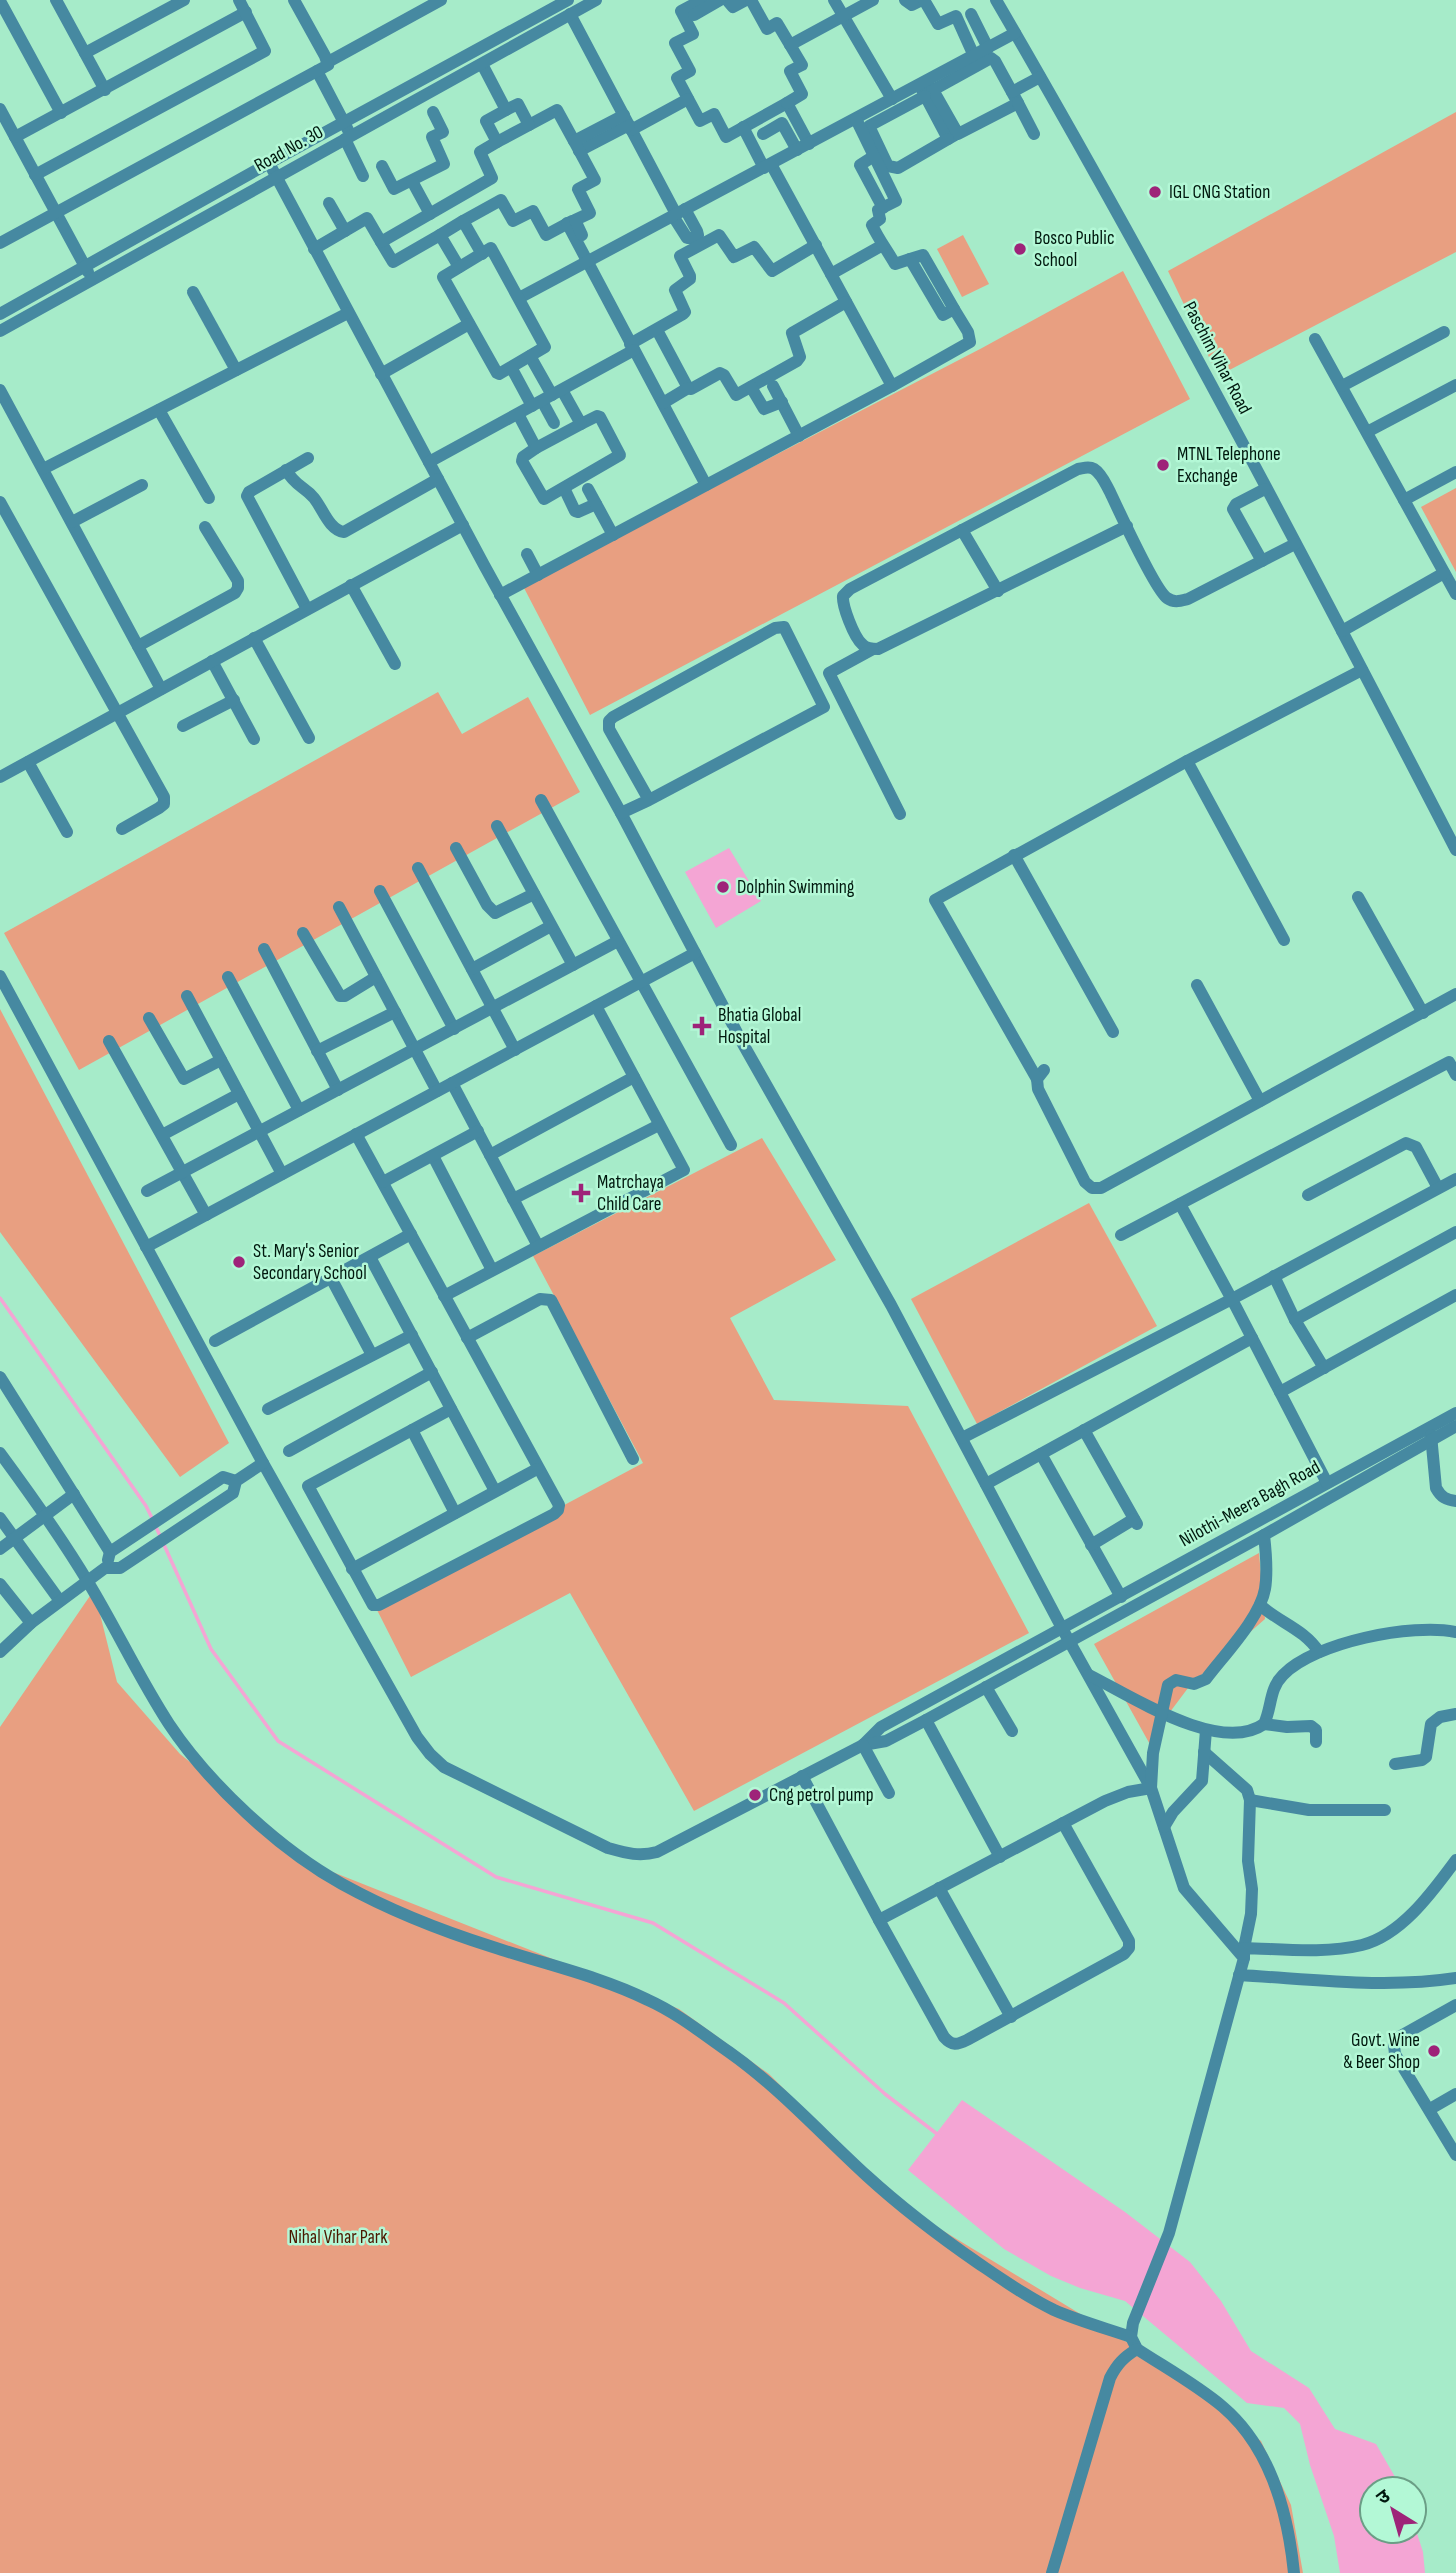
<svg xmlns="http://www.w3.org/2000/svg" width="1456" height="2573" font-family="'Sofia Sans Condensed','Noto Sans Devanagari',sans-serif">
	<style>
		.green { fill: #e89f81 }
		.water { fill: #f4a5d4 }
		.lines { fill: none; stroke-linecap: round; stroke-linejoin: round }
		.stream { stroke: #f4a5d4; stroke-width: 3.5 }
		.minor { stroke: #4689a1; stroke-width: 12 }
		.poi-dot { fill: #9e2379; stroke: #b3f8d6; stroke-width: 2.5 }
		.labels { text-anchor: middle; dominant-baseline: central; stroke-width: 5; stroke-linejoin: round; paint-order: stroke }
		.street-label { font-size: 19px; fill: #00180e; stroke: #b3f8d6 }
		.poi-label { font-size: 19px; fill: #00180e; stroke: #b3f8d6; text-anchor: start }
		.park-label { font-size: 19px; fill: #4b1800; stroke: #b3f8d6 }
	</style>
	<rect width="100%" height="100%" fill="#a6ebc9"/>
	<g class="green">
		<polygon points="1456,112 1456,252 1218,376 1168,271"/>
		<polygon points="963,235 989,284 962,297 937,249"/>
		<polygon points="1123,271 1190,399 590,715 523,586 982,348"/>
		<polygon points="1456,488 1456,572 1421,507"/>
		<polygon points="438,692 462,734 528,697 580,792 79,1070 4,933"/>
		<polygon points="0,1009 229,1443 180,1477 0,1232"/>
		<polygon points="762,1138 836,1260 730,1318 774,1400 908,1406 1029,1633 694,1811 570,1593 411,1677 375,1606 643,1463 533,1256"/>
		<polygon points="1089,1203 1157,1326 977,1424 911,1299"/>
		<polygon points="1259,1553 1265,1619 1191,1684 1167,1716 1157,1757 1094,1644"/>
		<polygon points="94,1590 117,1682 180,1754 320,1867 679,2009 769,2074 899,2204 1143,2352 1261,2441 1291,2505 1303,2573 0,2573 0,1727"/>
	</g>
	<g class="water">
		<polygon points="729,848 761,901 716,928 685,872"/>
		<polygon points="962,2100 1125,2212 1190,2262 1221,2301 1251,2351 1309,2388 1335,2429 1376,2444 1402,2489 1372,2489 1372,2531 1414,2531 1414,2524 1423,2552 1425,2573 1340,2573 1334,2536 1310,2465 1300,2424 1284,2408 1247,2403 1125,2301 1080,2288 1051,2276 1004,2249 908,2170"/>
	</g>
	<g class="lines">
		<g class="stream">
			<polyline points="0,1298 146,1506 153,1520"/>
			<polyline points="156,1527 211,1649 278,1741 496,1877 653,1923 784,2003 885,2094 941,2137"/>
		</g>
		<g class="minor">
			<polyline points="56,0 105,90"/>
			<polyline points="702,0 681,11 693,34 675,43 690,71 677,78 700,121 714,114 726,137 787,103 809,144"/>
			<polyline points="727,0 733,7 746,0"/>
			<polyline points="751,0 767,29 777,23 802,65 790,71 802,94 787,103"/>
			<polyline points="834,0 892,99"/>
			<polyline points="905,0 912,5 922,0"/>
			<polyline points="924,0 938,24 956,16 974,56"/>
			<path d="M996 0C1158 278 1308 564 1456 850"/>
			<polyline points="0,1 61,113"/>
			<polyline points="570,14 676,214"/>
			<polyline points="971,14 988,48"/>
			<polyline points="694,15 720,0"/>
			<polyline points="790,45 873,0"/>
			<polyline points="85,53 184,0"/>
			<polyline points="328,62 441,0"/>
			<polyline points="317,71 348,130"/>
			<polyline points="921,88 948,139 955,135"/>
			<polyline points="932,88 933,90 958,134 1018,103 995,61 991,58 933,90"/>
			<polyline points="1012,92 1040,77"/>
			<polyline points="925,96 869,126 888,166 898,168 948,139"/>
			<polyline points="1018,103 1034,134"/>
			<polyline points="0,109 88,272"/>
			<polyline points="529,125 557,110 574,141"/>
			<polyline points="743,127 764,168"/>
			<polyline points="631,130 688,99"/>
			<polyline points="763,134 782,123 797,150"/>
			<polyline points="15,137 246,12"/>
			<polyline points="345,139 363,176"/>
			<polyline points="497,142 529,125 518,104 506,110"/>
			<polyline points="579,151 629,125"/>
			<polyline points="874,156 860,165 883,208"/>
			<path d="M269 163 484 565 621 813 743 1044 891 1305 1063 1630 1151 1788 1184 1888 1244 1958 1169 2233 1133 2323 1131 2337 1137 2349C1166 2368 1197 2385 1223 2407 1271 2448 1288 2513 1294 2573"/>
			<polyline points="771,164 892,386"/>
			<polyline points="382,166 394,189 444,164 432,137 443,132 433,112"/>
			<polyline points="35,175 265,51 239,0"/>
			<polyline points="412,181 430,214"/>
			<polyline points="329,203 345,231"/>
			<polyline points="673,216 687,238 694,238 698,235 697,231 685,209"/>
			<polyline points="463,221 501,200 513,221 533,211 546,235 572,221"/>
			<polyline points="567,223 706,485"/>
			<polyline points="582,235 575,220 590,213 578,189 595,180 574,141 624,115"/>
			<polyline points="381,242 393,262 440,235"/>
			<polyline points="0,243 328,65 325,56 294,0"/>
			<polyline points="314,249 367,218 381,242 492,178 480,152 497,142 486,121 506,110 482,64"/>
			<polyline points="910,259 923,255 954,309"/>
			<polyline points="459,267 440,235 463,221 482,254"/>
			<polyline points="831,274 881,246"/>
			<polyline points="193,292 236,370"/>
			<polyline points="519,298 1015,33"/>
			<polyline points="0,314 269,163 568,0"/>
			<polyline points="657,330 688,388 691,389 720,373 724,375 736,395 797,361 800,357 792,333 846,302"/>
			<polyline points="0,331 596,0"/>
			<polyline points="1315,339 1456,594"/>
			<polyline points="630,344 683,314 685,312 675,290 690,279 690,276 680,256 719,235 734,257 754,247 772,271 816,245"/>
			<polyline points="530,356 552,395"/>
			<polyline points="511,367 499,374 497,373 443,277 491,248 545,347 511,367 532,406"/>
			<polyline points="381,374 469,324"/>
			<polyline points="773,386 799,436"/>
			<polyline points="1342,386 1444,332"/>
			<polyline points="751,387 764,409 782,402"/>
			<polyline points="0,390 161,689"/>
			<polyline points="542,401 554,423"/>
			<polyline points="663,403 688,388"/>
			<polyline points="159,410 209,498"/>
			<polyline points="518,414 536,448 523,457 522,461 544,499 620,455 600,417 597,416 581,424 562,390"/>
			<polyline points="1367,432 1456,385"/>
			<polyline points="536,448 581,424"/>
			<polyline points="429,462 634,350"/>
			<polyline points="43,469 348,313"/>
			<path d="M286 470C296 487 304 486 314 498 323 509 329 530 344 532L438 479"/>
			<polyline points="564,488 575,511 578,512 596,504"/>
			<polyline points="588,489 613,535"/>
			<polyline points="1404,500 1456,472"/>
			<polyline points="0,502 164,797 164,804 159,808 122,829"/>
			<polyline points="72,522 142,485"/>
			<path d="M1127 526 878 649C872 649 866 649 862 644 854 637 842 606 843 596L850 589 1078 469C1084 468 1089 466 1094 469 1102 474 1106 485 1110 492 1119 511 1155 590 1167 598 1174 603 1180 601 1188 599L1295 544"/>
			<polyline points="962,530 998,591"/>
			<polyline points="527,554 538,575"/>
			<polyline points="1262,561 1233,509 1236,504 1265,489"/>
			<polyline points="351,585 395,664"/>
			<path d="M500 595 892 386 970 342 968 332 954 309 943 315 910 259 895 264C887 250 879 240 872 225L880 219 878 210 896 201 856 119"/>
			<polyline points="307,609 247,496 249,492 308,458"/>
			<polyline points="1342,631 1444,573"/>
			<polyline points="254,638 309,738"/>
			<polyline points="138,646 235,593 238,588 238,581 205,527"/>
			<polyline points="873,649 829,673 900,814"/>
			<polyline points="212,661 254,739"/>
			<polyline points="183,726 234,700"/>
			<polyline points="1187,761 1284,940"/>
			<polyline points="28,762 67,832"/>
			<polyline points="0,777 463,525"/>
			<polyline points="541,800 731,1145"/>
			<polyline points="621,813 649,800 824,707 784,627 775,628 613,717 609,721 609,729 649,800"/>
			<polyline points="497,826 573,965"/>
			<polyline points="456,848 487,905 495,913 534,894"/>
			<polyline points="1014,855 1113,1032"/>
			<polyline points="418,868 515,1050"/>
			<polyline points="380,891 454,1029"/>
			<polyline points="1358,897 1423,1013"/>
			<polyline points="339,907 437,1091"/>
			<polyline points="303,933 340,996 345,996 376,977"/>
			<polyline points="264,949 338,1090"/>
			<polyline points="472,969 551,926"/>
			<path d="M0 976 263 1463 417 1737 430 1754 444 1767 608 1848C626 1853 639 1857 657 1852L863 1745 881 1727 1456 1413"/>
			<polyline points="228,977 299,1110"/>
			<polyline points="1197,985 1260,1101"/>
			<polyline points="187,996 282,1174"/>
			<polyline points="149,1018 184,1079 221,1060"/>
			<polyline points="109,1041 206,1215"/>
			<polyline points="317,1051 395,1012"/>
			<polyline points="1044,1070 1037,1079 1038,1089 1085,1182 1092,1188 1101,1188 1456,994"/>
			<polyline points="1037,1079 935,900 1187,761 1362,670"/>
			<polyline points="452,1083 538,1246"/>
			<polyline points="356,1134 559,1505 558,1510 554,1514 379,1605 373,1605 308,1486 451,1409"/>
			<polyline points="162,1135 239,1094"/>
			<polyline points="490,1155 634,1077"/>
			<polyline points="433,1156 492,1270"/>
			<polyline points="383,1182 478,1131"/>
			<polyline points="147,1191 618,941"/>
			<polyline points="1308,1195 1406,1143 1416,1147 1438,1188"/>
			<polyline points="513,1199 659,1125"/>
			<polyline points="1180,1204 1236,1307 1327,1483"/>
			<polyline points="1121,1235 1449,1062 1456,1075"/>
			<polyline points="146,1247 695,953"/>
			<polyline points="370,1257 495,1491"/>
			<polyline points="1274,1276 1295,1320 1324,1368"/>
			<polyline points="331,1278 372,1355"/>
			<polyline points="444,1296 684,1170 596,1006"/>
			<polyline points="1295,1320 1456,1232"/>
			<polyline points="467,1338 540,1299 551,1300 633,1459"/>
			<polyline points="215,1341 411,1234"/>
			<polyline points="0,1377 110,1552"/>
			<polyline points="1280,1392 1456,1295"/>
			<polyline points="268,1409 412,1335"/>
			<polyline points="412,1430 455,1513"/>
			<polyline points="1084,1430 1137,1524"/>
			<path d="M1431 1435 1436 1488C1441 1497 1446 1500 1456 1501"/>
			<polyline points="962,1438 1232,1299 1456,1179"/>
			<polyline points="289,1451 432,1372"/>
			<path d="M0 1453C31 1495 61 1537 88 1582 116 1628 139 1678 169 1724 209 1784 279 1849 342 1884 389 1910 442 1931 493 1947 544 1964 599 1976 648 2000 677 2013 703 2034 729 2052 780 2088 821 2134 867 2176 902 2208 939 2236 978 2263 1003 2280 1027 2297 1054 2310 1079 2321 1105 2328 1131 2337"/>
			<polyline points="1041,1454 1121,1597"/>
			<polyline points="986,1484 1252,1338"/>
			<polyline points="0,1518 60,1601"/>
			<polyline points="1091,1545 1134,1519"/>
			<polyline points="0,1549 74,1494"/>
			<polyline points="108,1560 110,1552 223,1477 236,1481"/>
			<polyline points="352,1569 537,1469"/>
			<polyline points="0,1584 31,1623"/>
			<path d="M1260 1605C1280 1623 1304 1629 1319 1652"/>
			<polyline points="0,1652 31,1623 105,1568 120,1568 233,1493 236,1481 263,1463"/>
			<path d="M1089 1675C1131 1696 1220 1755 1264 1724 1272 1707 1269 1689 1283 1675 1315 1642 1412 1623 1456 1632"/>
			<polyline points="986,1687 1012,1731"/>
			<polyline points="926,1720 1000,1857"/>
			<polyline points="1264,1724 1287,1727 1311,1726 1316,1730 1316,1742"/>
			<polyline points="863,1745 886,1741 926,1720 1264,1535 1456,1426"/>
			<polyline points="863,1745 889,1793"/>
			<polyline points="1204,1752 1247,1790 1250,1800 1248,1861 1252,1889 1251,1914 1244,1948"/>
			<polyline points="1395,1764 1422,1760 1426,1757 1431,1724 1440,1717 1456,1714"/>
			<path d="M802 1776 879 1920 1105 1801 1128 1792 1151 1788 1153 1753 1168 1685 1176 1680 1194 1684 1206 1679C1224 1655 1260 1618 1265 1589 1268 1571 1266 1552 1264 1535"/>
			<polyline points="1250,1800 1309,1810 1385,1810"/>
			<polyline points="1164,1827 1173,1812 1202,1781 1206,1730"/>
			<polyline points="939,1888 1011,2017"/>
			<path d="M879 1920 944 2037C952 2046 957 2045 967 2040L1124 1954 1129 1948V1941L1063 1823"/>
			<path d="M1244 1958V1948C1282 1949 1325 1954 1362 1945 1402 1935 1433 1891 1456 1860"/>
			<path d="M1239 1975C1311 1979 1385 1989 1456 1978"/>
			<polyline points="1456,2005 1399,2037 1394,2045 1395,2054 1456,2155"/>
			<polyline points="1430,2109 1456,2094"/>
			<path d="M1052 2573 1110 2378C1117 2364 1124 2357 1137 2349"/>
		</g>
	</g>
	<g class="poi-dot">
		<circle cx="1155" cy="192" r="7"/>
		<circle cx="1020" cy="249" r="7"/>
		<circle cx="1163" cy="465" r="7"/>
		<circle cx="723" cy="887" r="7"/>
		<path d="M698.5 1015.5h7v7h7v7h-7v7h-7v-7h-7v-7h7z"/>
		<path d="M577.5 1182.5h7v7h7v7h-7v7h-7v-7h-7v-7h7z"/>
		<circle cx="239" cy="1262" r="7"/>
		<circle cx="755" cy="1795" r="7"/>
		<circle cx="1434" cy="2051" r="7"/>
	</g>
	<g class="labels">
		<g class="street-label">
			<text transform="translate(289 149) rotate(-29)">Road No. 30</text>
			<text transform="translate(1217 358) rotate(62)">Paschim Vihar Road</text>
			<text transform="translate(1250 1504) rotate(-29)">Nilothi-Meera Bagh Road</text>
		</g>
		<g class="poi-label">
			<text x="1169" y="192">IGL CNG Station</text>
			<text x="1034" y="238">Bosco Public<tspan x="1034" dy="22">School</tspan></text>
			<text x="1177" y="454">MTNL Telephone<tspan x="1177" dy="22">Exchange</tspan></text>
			<text x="737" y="887">Dolphin Swimming</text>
			<text x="718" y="1015">Bhatia Global<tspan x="718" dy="22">Hospital</tspan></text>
			<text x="597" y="1182">Matrchaya<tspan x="597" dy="22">Child Care</tspan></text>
			<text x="253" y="1251">St. Mary's Senior<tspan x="253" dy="22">Secondary School</tspan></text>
			<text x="769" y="1795">Cng petrol pump</text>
			<text x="1420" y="2040" text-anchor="end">Govt. Wine<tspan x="1420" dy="22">&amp; Beer Shop</tspan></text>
		</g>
		<g class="park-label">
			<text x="338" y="2237">Nihal Vihar Park</text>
		</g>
	</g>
	<g transform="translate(1393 2510) rotate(323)"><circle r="33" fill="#b3f8d6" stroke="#6b9e86" stroke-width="2"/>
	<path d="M0-5L12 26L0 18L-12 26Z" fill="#9e2379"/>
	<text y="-10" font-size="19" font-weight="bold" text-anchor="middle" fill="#00180e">उ</text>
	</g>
</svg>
